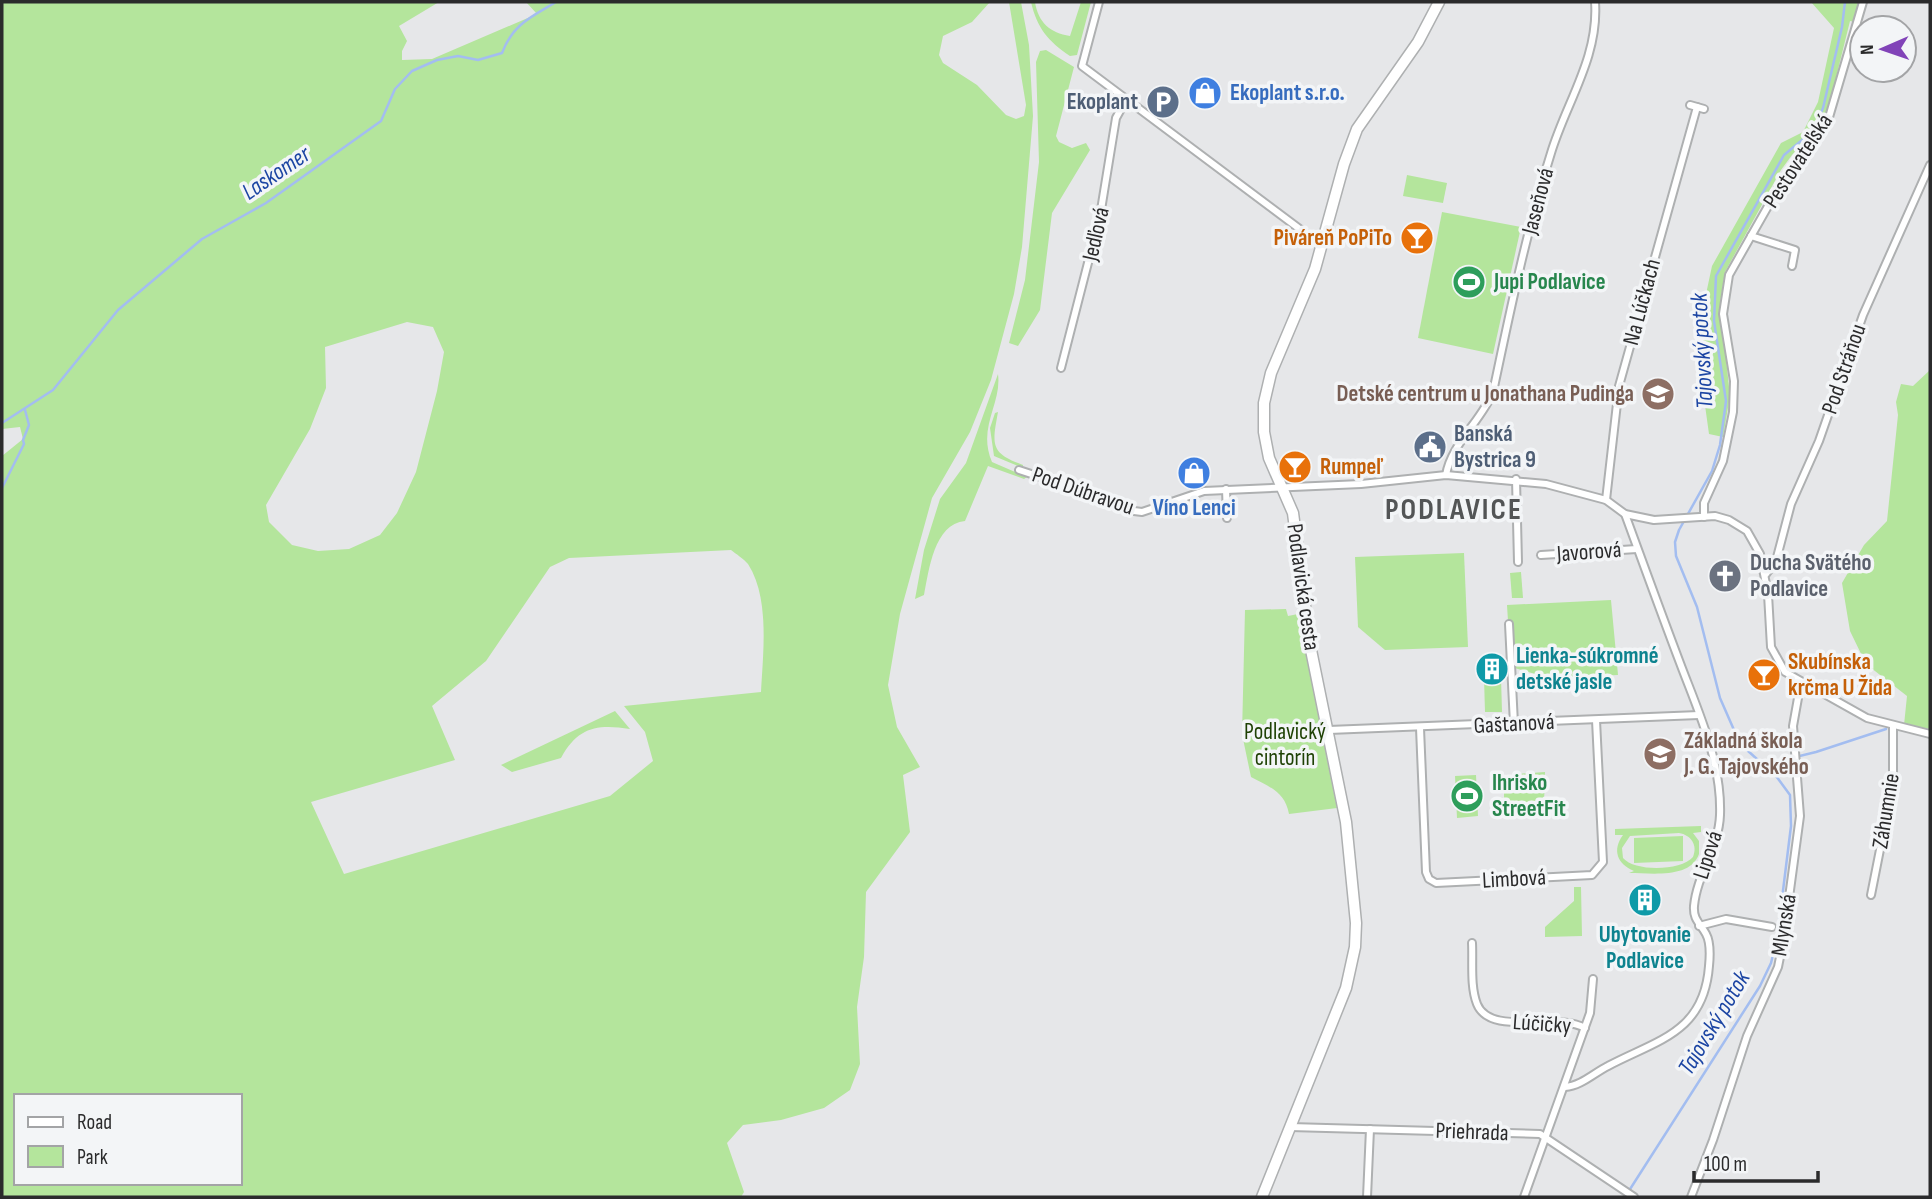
<svg xmlns="http://www.w3.org/2000/svg" width="1932" height="1199" font-family="'Sofia Sans Condensed',sans-serif">
	<style>
		.green { fill: #b4e59c; fill-rule: evenodd }
		.lines { fill: none; stroke-linecap: round; stroke-linejoin: round }
		.stream { stroke: #a3bdf0; stroke-width: 2.5 }
		.street-casing { stroke: #aeb0b1; stroke-width: 10 }
		.secondary-casing { stroke: #aeb0b1; stroke-width: 13 }
		.street { stroke: #fff; stroke-width: 6 }
		.secondary { stroke: #fff; stroke-width: 10 }
		.labels { text-anchor: middle; dominant-baseline: central; stroke-width: 7; stroke-linejoin: round; paint-order: stroke }
		.shop-label { font-size: 23px; font-weight: bold; fill: #366cbe; stroke: #f3f5f7; text-anchor: start }
		.service-label { font-size: 23px; font-weight: bold; fill: #4e5e75; stroke: #f3f5f7; text-anchor: end }
		.street-label { font-size: 23px; fill: #2b2b2c; stroke: #f3f5f7 }
		.food-label { font-size: 23px; font-weight: bold; fill: #c56008; stroke: #f3f5f7; text-anchor: start }
		.leisure-label { font-size: 23px; font-weight: bold; fill: #27864d; stroke: #f3f5f7; text-anchor: start }
		.education-label { font-size: 23px; font-weight: bold; fill: #785e54; stroke: #f3f5f7; text-anchor: end }
		.worship-label { font-size: 23px; font-weight: bold; fill: #5b616d; stroke: #f3f5f7; text-anchor: start }
		.culture-label { font-size: 23px; font-weight: bold; fill: #0d838f; stroke: #f3f5f7; text-anchor: start }
		.park-label { font-size: 23px; fill: #1f4205; stroke: #f3f5f7 }
		.water-label { font-size: 24px; font-style: italic; fill: #1c45a3; stroke: #f3f5f7 }
		.district-label { font-size: 30px; font-weight: bold; letter-spacing: 2px; fill: #535556; stroke: #f3f5f7 }
	</style>
	<rect width="100%" height="100%" fill="#e6e7e9"/>
	<g class="green">
		<path d="M2 2H439L399 26 407 41 402 51V60L432 59 537 14 526 2H990L972 22 943 36 939 55 943 63 977 85 1006 115 1016 119 1024 116 1026 105 1009 2H1021L1029 45 1033 116 1022 247 1014 294 991 380 970 432 932 498 900 614 888 685 897 727 920 767 903 775 910 832 866 892 864 957 857 1007 860 1064 850 1090 824 1108 781 1120 743 1125 727 1143 744 1192 741 1197H2V456L23 439 20 427 2 429ZM407 322 433 327 444 352 437 391 416 472 397 513 380 535 349 549 318 551 292 545 269 522 266 505 310 429 326 388 325 347ZM731 550C736 554 744 559 748 564 770 598 763 653 761 692L624 706 645 732 653 761 610 796 344 874 311 802 455 760 432 706 486 661 550 567 569 558ZM16 1096H240V1183H16Z"/>
		<path d="M1031 2H1035C1038 22 1050 33 1070 36L1081 2H1091L1077 55 1070 56C1048 41 1037 28 1031 2Z"/>
		<polygon points="1811,2 1860,2 1854,22 1850,21 1827,114 1814,135 1792,155 1781,170 1725,272 1720,303 1730,396 1723,437 1709,434 1696,341 1712,266 1781,143 1803,132 1818,102 1834,28"/>
		<polygon points="1046,50 1074,67 1056,136 1059,142 1072,148 1086,143 1090,150 1052,213 1040,310 1018,346 1009,343 1025,280 1039,162 1036,62 1040,51"/>
		<polygon points="1407,175 1447,183 1443,203 1403,196"/>
		<polygon points="1442,212 1521,227 1493,354 1418,338"/>
		<polygon points="1930,370 1930,729 1904,725 1907,696 1866,664 1850,631 1842,583 1864,545 1887,521 1898,415 1896,402 1901,384 1913,386"/>
		<path d="M998 374C1002 404 977 427 992 462L1027 477 1024 479 988 466 965 521C934 524 929 570 924 595L915 599 924 550 940 499 966 463Z"/>
		<path d="M998 412C992 445 990 453 1023 465V468L994 456 990 428 995 413Z"/>
		<polygon points="1464,553 1468,647 1385,650 1358,627 1355,557"/>
		<polygon points="1521,572 1523,598 1512,598 1510,573"/>
		<polygon points="1611,600 1618,675 1549,678 1511,667 1507,605"/>
		<path d="M1286 609 1288 616 1298 614 1337 808 1289 814C1285 792 1270 787 1251 777L1242 734 1245 610Z"/>
		<polygon points="1501,677 1502,712 1485,712 1484,678"/>
		<path d="M615 711 630 729C597 724 578 727 561 758L512 772 501 765Z"/>
		<polygon points="1545,772 1544,804 1504,803 1504,786 1517,783 1517,774"/>
		<polygon points="1476,775 1478,816 1457,818 1455,776"/>
		<path d="M1701 826V832L1693 833 1699 841V854C1690 879 1652 873 1629 873L1634 871C1617 864 1612 850 1623 835H1615V829ZM1679 833C1691 835 1698 845 1693 857 1681 871 1635 872 1623 858L1622 848 1630 836Z"/>
		<polygon points="1683,836 1683,861 1634,863 1634,838"/>
		<polygon points="1574,887 1581,887 1582,936 1545,937 1545,927 1574,901"/>
	</g>
	<g class="lines">
		<g class="stream">
			<path d="M2 423 53 390 118 310 202 239 266 203 381 121 395 89 412 71 437 60 458 56 478 60 502 53C513 24 531 17 556 2"/>
			<polyline points="2,488 24,444 23,440 29,425 25,410"/>
			<polyline points="1763,765 1816,752 1886,729"/>
			<polyline points="1625,1197 1760,986 1771,963 1777,939 1791,826 1790,795 1776,776 1748,751 1734,730 1720,698 1697,607 1676,556 1675,542 1679,530 1712,471 1720,445 1726,401 1714,321 1716,276 1784,155 1813,131 1823,108 1842,27 1845,2"/>
		</g>
		<defs>
			<g id="street">
				<polyline points="1099,2 1082,66 1321,245"/>
				<polyline points="1690,105 1704,109"/>
				<polyline points="1751,236 1795,250 1792,266"/>
				<polyline points="1061,368 1100,216 1116,118 1126,100"/>
				<polyline points="1019,470 1092,494 1126,510 1142,512 1204,491 1361,484 1446,475 1546,484 1606,500 1625,514 1654,520 1715,516 1729,520 1747,531 1760,554 1768,594 1771,647 1785,672 1867,718 1930,734"/>
				<path d="M1446 475C1451 444 1482 420 1493 392 1510 312 1526 232 1551 153 1566 103 1599 57 1595 2"/>
				<polyline points="1516,479 1518,562"/>
				<polyline points="1226,489 1227,518"/>
				<polyline points="1606,500 1619,386 1697,107"/>
				<polyline points="1704,517 1704,503 1723,461 1733,412 1734,381 1723,314 1729,275 1784,178 1827,124 1863,2"/>
				<polyline points="1541,555 1637,549"/>
				<polyline points="1766,574 1776,561 1791,504 1819,441 1863,315 1930,165"/>
				<polyline points="1509,624 1514,724"/>
				<polyline points="1420,728 1426,872 1429,879 1436,883 1592,875 1603,862 1596,720"/>
				<polyline points="1329,730 1699,715"/>
				<polyline points="1871,895 1893,784 1893,727"/>
				<polyline points="1699,926 1726,919 1772,927"/>
				<path d="M1472 943C1473 962 1470 986 1477 1004 1490 1037 1557 1012 1585 1028"/>
				<path d="M1565 1087C1581 1086 1594 1073 1608 1066 1657 1040 1704 1033 1709 966 1710 956 1711 943 1706 934 1700 923 1693 920 1694 906 1697 874 1719 847 1720 815 1722 762 1698 711 1680 663 1661 613 1643 563 1625 514"/>
				<polyline points="1290,1127 1540,1134 1634,1197"/>
				<polyline points="1367,1197 1370,1129"/>
				<polyline points="1524,1197 1590,1013 1593,979"/>
				<polyline points="1691,1197 1713,1140 1747,1036 1778,967 1783,942 1800,816 1793,726 1798,698 1795,680"/>
			</g>
			<polyline id="secondary" points="1262,1197 1346,988 1355,947 1356,923 1346,822 1310,645 1293,513 1269,458 1264,432 1264,403 1271,373 1315,269 1344,164 1357,129 1418,42 1439,2"/>
		</defs>
		<use href="#street" class="street-casing"/>
		<use href="#secondary" class="secondary-casing"/>
		<use href="#street" class="street"/>
		<use href="#secondary" class="secondary"/>
	</g>
	<defs>
		<symbol id="shop-disc" viewBox="-11 -11 22 22"><circle r="9.5" fill="#3f7fe0" stroke="#f3f5f7"/><path d="M-5-2.5h2.3a2.7 3.5 0 0 1 5.4 0H5L5.5 6h-11ZM-1.5-2.5h3a1.5 2.3 0 0 0-3 0Z" fill="#fff"/></symbol>
		<symbol id="parking-disc" viewBox="-11 -11 22 22"><circle r="9.5" fill="#5c6f8a" stroke="#f3f5f7"/><path d="M-3.5-5.5H1a3.5 3.5 0 0 1 0 7H-1V5.5H-3.5ZM-1-3.4V-.6H.8a1.4 1.4 0 0 0 0-2.8Z" fill="#fff"/></symbol>
		<symbol id="bar-disc" viewBox="-11 -11 22 22"><circle r="9.5" fill="#e8710a" stroke="#f3f5f7"/><path d="M-6-5H6L.8 .8V4.5H3.5V6h-7V4.5H-.8V.8Z" fill="#fff"/></symbol>
		<symbol id="stadium-disc" viewBox="-11 -11 22 22"><circle r="9.5" fill="#2e9e5b" stroke="#f3f5f7"/><path d="M0-5a6.5 5 0 1 0 0 10a6.5 5 0 1 0 0-10ZM-3.5-1.8h7v3.6h-7Z" fill="#fff"/></symbol>
		<symbol id="school-disc" viewBox="-11 -11 22 22"><circle r="9.5" fill="#8d6e63" stroke="#f3f5f7"/><path d="M0-5L7-2L0 1L-7-2ZM-4 1L0 2.5L4 1V4Q0 6-4 4Z" fill="#fff"/></symbol>
		<symbol id="civic-disc" viewBox="-11 -11 22 22"><circle r="9.5" fill="#5c6f8a" stroke="#f3f5f7"/><path d="M-.6-6.5H3V-4.5H.6V-3L4-1V1h2V6H-6V1h2V-1L-.6-3ZM-1.2 2.5V6h2.4V2.5Z" fill="#fff"/></symbol>
		<symbol id="church-disc" viewBox="-11 -11 22 22"><circle r="9.5" fill="#6b7280" stroke="#f3f5f7"/><path d="M-1.2-6h2.4v3.5h3.3v2.4h-3.3V6h-2.4V-.1h-3.3v-2.4h3.3Z" fill="#fff"/></symbol>
		<symbol id="building-disc" viewBox="-11 -11 22 22"><circle r="9.5" fill="#0f9aa8" stroke="#f3f5f7"/><path d="M-4-6H4V6H1V3H-1V6H-4ZM-2.5-4.3h1.7v1.8h-1.7ZM.8-4.3h1.7v1.8H.8ZM-2.5-1h1.7V.8h-1.7ZM.8-1h1.7V.8H.8Z" fill="#fff"/></symbol>
	</defs>
	<g fill-rule="evenodd">
		<use href="#shop-disc" x="1186" y="74" width="38" height="38"/>
		<use href="#parking-disc" x="1144" y="83" width="38" height="38"/>
		<use href="#bar-disc" x="1398" y="219" width="38" height="38"/>
		<use href="#stadium-disc" x="1450" y="263" width="38" height="38"/>
		<use href="#school-disc" x="1639" y="375" width="38" height="38"/>
		<use href="#civic-disc" x="1411" y="428" width="38" height="38"/>
		<use href="#bar-disc" x="1276" y="448" width="38" height="38"/>
		<use href="#shop-disc" x="1175" y="454" width="38" height="38"/>
		<use href="#church-disc" x="1706" y="557" width="38" height="38"/>
		<use href="#building-disc" x="1473" y="650" width="38" height="38"/>
		<use href="#bar-disc" x="1745" y="656" width="38" height="38"/>
		<use href="#school-disc" x="1641" y="735" width="38" height="38"/>
		<use href="#stadium-disc" x="1448" y="777" width="38" height="38"/>
		<use href="#building-disc" x="1626" y="881" width="38" height="38"/>
	</g>
	<g class="labels">
		<g class="shop-label">
			<text x="1230" y="93">Ekoplant s.r.o.</text>
			<text x="1194" y="508" text-anchor="middle">Víno Lenci</text>
		</g>
		<g class="service-label">
			<text x="1138" y="102">Ekoplant</text>
			<text x="1454" y="434" text-anchor="start">Banská<tspan x="1454" dy="26">Bystrica 9</tspan></text>
		</g>
		<g class="street-label">
			<text transform="translate(1798 161) rotate(-57)">Pestovateľská</text>
			<text transform="translate(1538 201) rotate(-75)">Jaseňová</text>
			<text transform="translate(1096 234) rotate(-77)">Jedľová</text>
			<text transform="translate(1642 302) rotate(-75)">Na Lúčkach</text>
			<text transform="translate(1844 369) rotate(-71)">Pod Stráňou</text>
			<text transform="translate(1083 491) rotate(19)">Pod Dúbravou</text>
			<text transform="translate(1589 552) rotate(-4)">Javorová</text>
			<text transform="translate(1303 587) rotate(82)">Podlavická cesta</text>
			<text transform="translate(1514 724) rotate(-3)">Gaštanová</text>
			<text transform="translate(1886 811) rotate(-81)">Záhumnie</text>
			<text transform="translate(1708 855) rotate(-72)">Lipová</text>
			<text transform="translate(1514 879) rotate(-3)">Limbová</text>
			<text transform="translate(1784 925) rotate(-81)">Mlynská</text>
			<text transform="translate(1542 1024) rotate(4)">Lúčičky</text>
			<text transform="translate(1472 1132) rotate(2)">Priehrada</text>
		</g>
		<g class="food-label">
			<text x="1392" y="238" text-anchor="end">Piváreň PoPiTo</text>
			<text x="1320" y="467">Rumpeľ</text>
			<text x="1788" y="662">Skubínska<tspan x="1788" dy="26">krčma U Žida</tspan></text>
		</g>
		<g class="leisure-label">
			<text x="1494" y="282">Jupi Podlavice</text>
			<text x="1492" y="783">Ihrisko<tspan x="1492" dy="26">StreetFit</tspan></text>
		</g>
		<g class="education-label">
			<text x="1634" y="394">Detské centrum u Jonathana Pudinga</text>
			<text x="1684" y="741" text-anchor="start">Základná škola<tspan x="1684" dy="26">J. G. Tajovského</tspan></text>
		</g>
		<g class="worship-label">
			<text x="1750" y="563">Ducha Svätého<tspan x="1750" dy="26">Podlavice</tspan></text>
		</g>
		<g class="culture-label">
			<text x="1516" y="656">Lienka-súkromné<tspan x="1516" dy="26">detské jasle</tspan></text>
			<text x="1645" y="935" text-anchor="middle">Ubytovanie<tspan x="1645" dy="26">Podlavice</tspan></text>
		</g>
		<g class="park-label">
			<text x="1285" y="732">Podlavický<tspan x="1285" dy="26">cintorín</tspan></text>
		</g>
		<g class="water-label">
			<text transform="translate(276 173) rotate(-34)">Laskomer</text>
			<text transform="translate(1702 351) rotate(-93)">Tajovský potok</text>
			<text transform="translate(1714 1023) rotate(-59)">Tajovský potok</text>
		</g>
		<g class="district-label">
			<text x="1454" y="510">PODLAVICE</text>
		</g>
	</g>
	<rect width="1932" height="1199" fill="none" stroke="#2b2b2c" stroke-width="7"/>
	<rect x="14" y="1094" width="228" height="91" fill="#f3f5f7" stroke="#a3a4a6" stroke-width="2"/>
	<rect x="28" y="1117" width="35" height="10" fill="#ffffff" stroke="#a3a4a6" stroke-width="2"/>
	<text x="77" y="1129" font-size="21" fill="#2b2b2c">Road</text>
	<rect x="28" y="1146" width="35" height="21" fill="#b4e59c" stroke="#a3a4a6" stroke-width="2"/>
	<text x="77" y="1164" font-size="21" fill="#2b2b2c">Park</text>
	<g transform="translate(1883 49) rotate(268)"><circle r="33" fill="#f3f5f7" stroke="#a3a4a6" stroke-width="2"/>
	<path d="M0-5L12 26L0 18L-12 26Z" fill="#8143b8"/>
	<text y="-10" font-size="19" font-weight="bold" text-anchor="middle" fill="#2b2b2c">N</text>
	</g>
	<path d="M1694 1171v10h124v-10" fill="none" stroke="#2b2b2c" stroke-width="3.5"/>
	<text x="1704" y="1171" font-size="21" fill="#2b2b2c" stroke="#f3f5f7" stroke-width="5" paint-order="stroke">100 m</text>
</svg>
